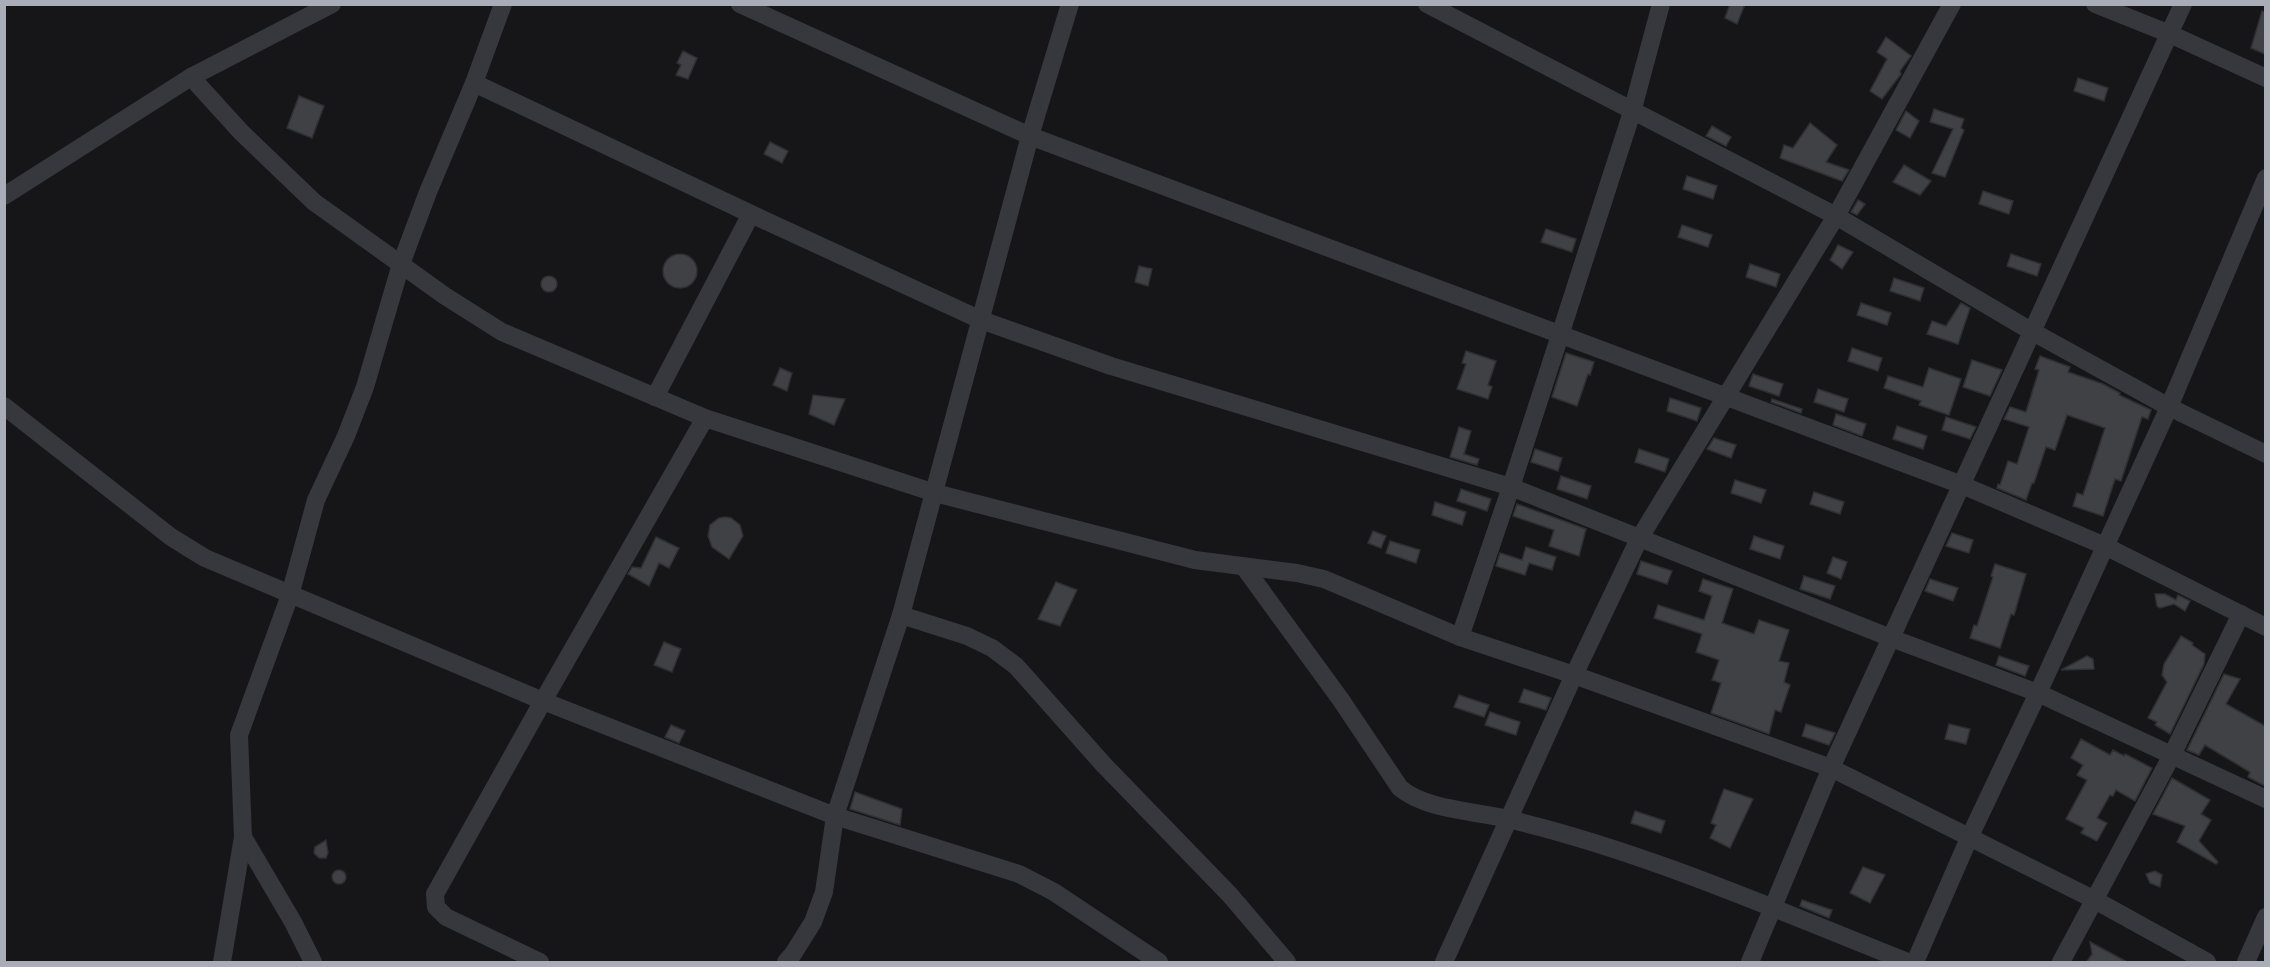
<svg xmlns="http://www.w3.org/2000/svg" width="2270" height="967" font-family="'Asap Condensed',sans-serif">
	<style>
		.building { fill: #404145; stroke: #303034; stroke-width: 1.5 }
		.lines { fill: none; stroke-linecap: round; stroke-linejoin: round }
		.street { stroke: #37383d; stroke-width: 18 }
	</style>
	<rect width="100%" height="100%" fill="#161618"/>
	<g class="building">
		<polygon points="1730,4 1745,4 1737,24 1725,18"/>
		<polygon points="2262,11 2265,12 2265,54 2251,48"/>
		<polygon points="1886,37 1911,56 1900,71 1901,74 1882,99 1870,91 1887,59 1877,52"/>
		<polygon points="683,51 697,58 688,79 676,75 681,65 677,63"/>
		<polygon points="2078,78 2108,88 2104,101 2074,91"/>
		<polygon points="299,96 324,106 312,138 287,128"/>
		<polygon points="1934,109 1964,119 1961,128 1964,130 1945,177 1932,173 1953,129 1930,122"/>
		<polygon points="1906,111 1919,121 1910,138 1896,130"/>
		<polygon points="1810,123 1837,145 1826,162 1849,170 1842,181 1780,158 1784,145 1793,148"/>
		<polygon points="1712,126 1731,137 1726,146 1706,136"/>
		<polygon points="770,142 788,151 782,163 764,154"/>
		<polygon points="1904,165 1931,181 1920,195 1893,182"/>
		<polygon points="1687,176 1717,186 1713,199 1683,189"/>
		<polygon points="1983,191 2013,201 2009,214 1979,204"/>
		<polygon points="1858,200 1865,204 1857,215 1851,212"/>
		<polygon points="1682,225 1712,235 1708,247 1678,237"/>
		<polygon points="1546,229 1576,239 1572,252 1541,242"/>
		<polygon points="1838,245 1853,252 1842,269 1830,260"/>
		<circle cx="680" cy="271" r="17"/>
		<polygon points="2011,254 2041,264 2037,276 2007,266"/>
		<polygon points="1750,264 1780,274 1776,287 1746,277"/>
		<polygon points="1139,266 1152,269 1148,286 1135,282"/>
		<circle cx="549" cy="284" r="8"/>
		<polygon points="1894,278 1924,288 1920,301 1890,291"/>
		<polygon points="1861,303 1891,313 1887,325 1857,315"/>
		<polygon points="1961,303 1970,308 1958,344 1927,334 1932,321 1946,326"/>
		<polygon points="1852,348 1882,358 1878,371 1848,361"/>
		<polygon points="1466,351 1496,361 1488,385 1492,387 1488,399 1457,389 1466,364 1462,363"/>
		<polygon points="1566,353 1594,362 1590,375 1588,374 1577,406 1552,397"/>
		<polygon points="2040,356 2070,367 2068,372 2103,384 2120,393 2119,395 2151,410 2148,419 2142,417 2121,481 2115,479 2103,516 2073,506 2077,493 2083,495 2105,428 2067,415 2055,450 2046,447 2034,483 2032,483 2026,500 1997,488 1998,484 2000,485 2008,461 2017,464 2029,427 2004,419 2010,407 2026,412 2039,370 2035,369"/>
		<polygon points="1972,360 2002,370 1990,396 1963,387"/>
		<polygon points="780,368 792,373 787,391 773,385"/>
		<polygon points="1929,368 1961,379 1949,415 1919,405 1921,401 1884,388 1888,376 1923,387"/>
		<polygon points="1753,374 1783,384 1779,396 1749,386"/>
		<polygon points="1818,389 1848,399 1844,412 1814,402"/>
		<polygon points="813,395 845,399 834,425 809,414"/>
		<polygon points="1670,398 1701,408 1697,421 1667,411"/>
		<polygon points="1772,399 1802,409 1801,413 1771,402"/>
		<polygon points="1836,414 1866,424 1862,436 1833,425"/>
		<polygon points="1946,417 1976,427 1970,439 1942,430"/>
		<polygon points="1897,426 1927,436 1923,449 1893,439"/>
		<polygon points="1459,427 1471,431 1464,454 1479,459 1477,465 1450,457"/>
		<polygon points="1714,438 1736,445 1731,458 1707,449"/>
		<polygon points="1535,449 1562,458 1558,471 1531,462"/>
		<polygon points="1639,449 1669,459 1665,472 1635,462"/>
		<polygon points="1561,476 1591,486 1587,499 1557,489"/>
		<polygon points="1735,480 1766,490 1761,503 1731,493"/>
		<polygon points="1461,489 1491,499 1487,511 1457,501"/>
		<polygon points="1814,492 1844,502 1840,514 1810,504"/>
		<polygon points="1435,502 1466,512 1462,525 1432,515"/>
		<polygon points="1517,504 1586,529 1579,556 1549,546 1554,530 1513,516"/>
		<polygon points="725,517 731,518 740,525 743,536 729,559 712,547 708,536 710,525 719,518"/>
		<polygon points="1373,531 1386,536 1381,548 1368,543"/>
		<polygon points="1952,533 1973,540 1969,553 1946,546"/>
		<polygon points="1754,536 1784,546 1780,559 1750,549"/>
		<polygon points="656,537 679,548 669,568 659,563 649,586 628,574 632,567 641,568"/>
		<polygon points="1390,541 1420,550 1416,563 1386,553"/>
		<polygon points="1526,547 1556,557 1552,570 1529,563 1525,575 1496,566 1500,553 1522,560"/>
		<polygon points="1833,557 1847,562 1841,579 1827,573"/>
		<polygon points="1641,561 1672,571 1667,584 1637,574"/>
		<polygon points="1995,564 2026,574 2014,615 2011,614 2000,648 1970,638 1974,625 1977,626 1993,577 1991,576"/>
		<polygon points="1804,576 1835,586 1830,599 1800,589"/>
		<polygon points="1703,579 1733,589 1722,623 1754,634 1759,620 1789,630 1779,661 1789,663 1784,682 1790,685 1781,712 1775,710 1769,734 1711,713 1721,683 1712,680 1719,660 1696,652 1702,634 1654,618 1658,605 1704,620 1712,596 1699,591"/>
		<polygon points="1930,579 1958,588 1953,601 1925,591"/>
		<polygon points="1056,582 1077,590 1060,626 1038,619"/>
		<polygon points="2155,594 2165,594 2176,600 2178,595 2190,601 2185,611 2174,604 2160,608 2157,606"/>
		<polygon points="2181,636 2193,643 2192,645 2205,654 2204,664 2170,734 2155,725 2157,722 2148,718 2167,682 2162,675 2164,664"/>
		<polygon points="664,642 681,649 672,672 654,665"/>
		<polygon points="1999,656 2029,666 2025,676 1996,665"/>
		<polygon points="2087,656 2093,659 2094,669 2061,670"/>
		<polygon points="2224,674 2240,679 2226,704 2265,726 2265,786 2248,777 2250,772 2205,745 2199,755 2187,750"/>
		<polygon points="1524,689 1551,698 1546,710 1519,702"/>
		<polygon points="1459,695 1489,705 1484,717 1454,707"/>
		<polygon points="1490,712 1520,722 1516,735 1485,725"/>
		<polygon points="1806,724 1835,733 1829,745 1802,736"/>
		<polygon points="1949,724 1970,729 1966,744 1945,739"/>
		<polygon points="671,725 685,731 679,743 665,737"/>
		<polygon points="2081,739 2110,755 2113,750 2124,756 2125,754 2152,768 2135,801 2116,790 2113,796 2110,795 2097,818 2107,823 2097,841 2081,833 2084,828 2066,819 2087,780 2077,775 2083,765 2071,758"/>
		<polygon points="2172,778 2210,800 2201,814 2211,820 2199,841 2218,862 2216,864 2177,842 2185,826 2153,814"/>
		<polygon points="1724,789 1753,799 1730,848 1710,838 1716,825 1711,823"/>
		<polygon points="855,792 902,809 900,825 850,809"/>
		<polygon points="1635,811 1665,821 1661,833 1631,823"/>
		<polygon points="326,840 328,853 326,858 319,858 314,853 315,847"/>
		<polygon points="1863,867 1885,875 1870,903 1850,893"/>
		<circle cx="339" cy="877" r="7"/>
		<polygon points="2155,871 2162,875 2160,887 2150,883 2146,874"/>
		<polygon points="1802,900 1832,910 1829,918 1800,906"/>
		<polygon points="2090,942 2129,963 2086,963 2092,954"/>
	</g>
	<g class="lines">
		<g class="street">
			<polyline points="740,4 1030,136 1962,485 2105,546 2266,627"/>
			<polyline points="1427,4 1836,216 2031,331 2169,407 2266,454"/>
			<polyline points="1661,4 1632,112 1511,487 1460,637 1574,675 1831,768 2093,899 2207,962"/>
			<polyline points="2095,4 2170,34 2266,78"/>
			<polyline points="191,77 241,132 314,202 445,296 502,332 705,418 935,493 1195,560 1297,573 1324,579 1460,637"/>
			<polyline points="474,83 751,214 981,320 1111,366 1511,487 1891,638 2038,693 2266,799"/>
			<polyline points="4,196 191,77 332,4"/>
			<polyline points="655,397 751,214"/>
			<polyline points="4,406 171,537 205,558 543,701 435,894 436,907 446,917 540,962"/>
			<polyline points="705,418 543,701 835,816 1019,874 1054,892 1159,962"/>
			<path d="M1244 567 1341 700 1400 788C1426 810 1475 811 1508 819 1647 852 1776 910 1908 962"/>
			<polyline points="901,615 967,636 992,648 1016,666 1103,764 1230,895 1287,962"/>
			<polyline points="243,837 293,922 313,962"/>
			<polyline points="222,962 243,837 239,735 290,595 316,500 346,436 365,387 401,264 428,192 474,83 503,4"/>
			<polyline points="786,962 793,954 813,922 824,892 835,816 901,615 1030,136 1070,4"/>
			<polyline points="1444,962 1574,675 1639,539 1836,216 1952,4"/>
			<polyline points="1750,962 1831,768 2183,4"/>
			<polyline points="1915,962 1970,836 2038,693 2169,407 2266,178"/>
			<polyline points="2061,962 2171,757 2241,614"/>
			<polyline points="2246,962 2266,917"/>
		</g>
	</g>
	<rect width="2270" height="967" fill="none" stroke="#a8adb8" stroke-width="12"/>
</svg>
